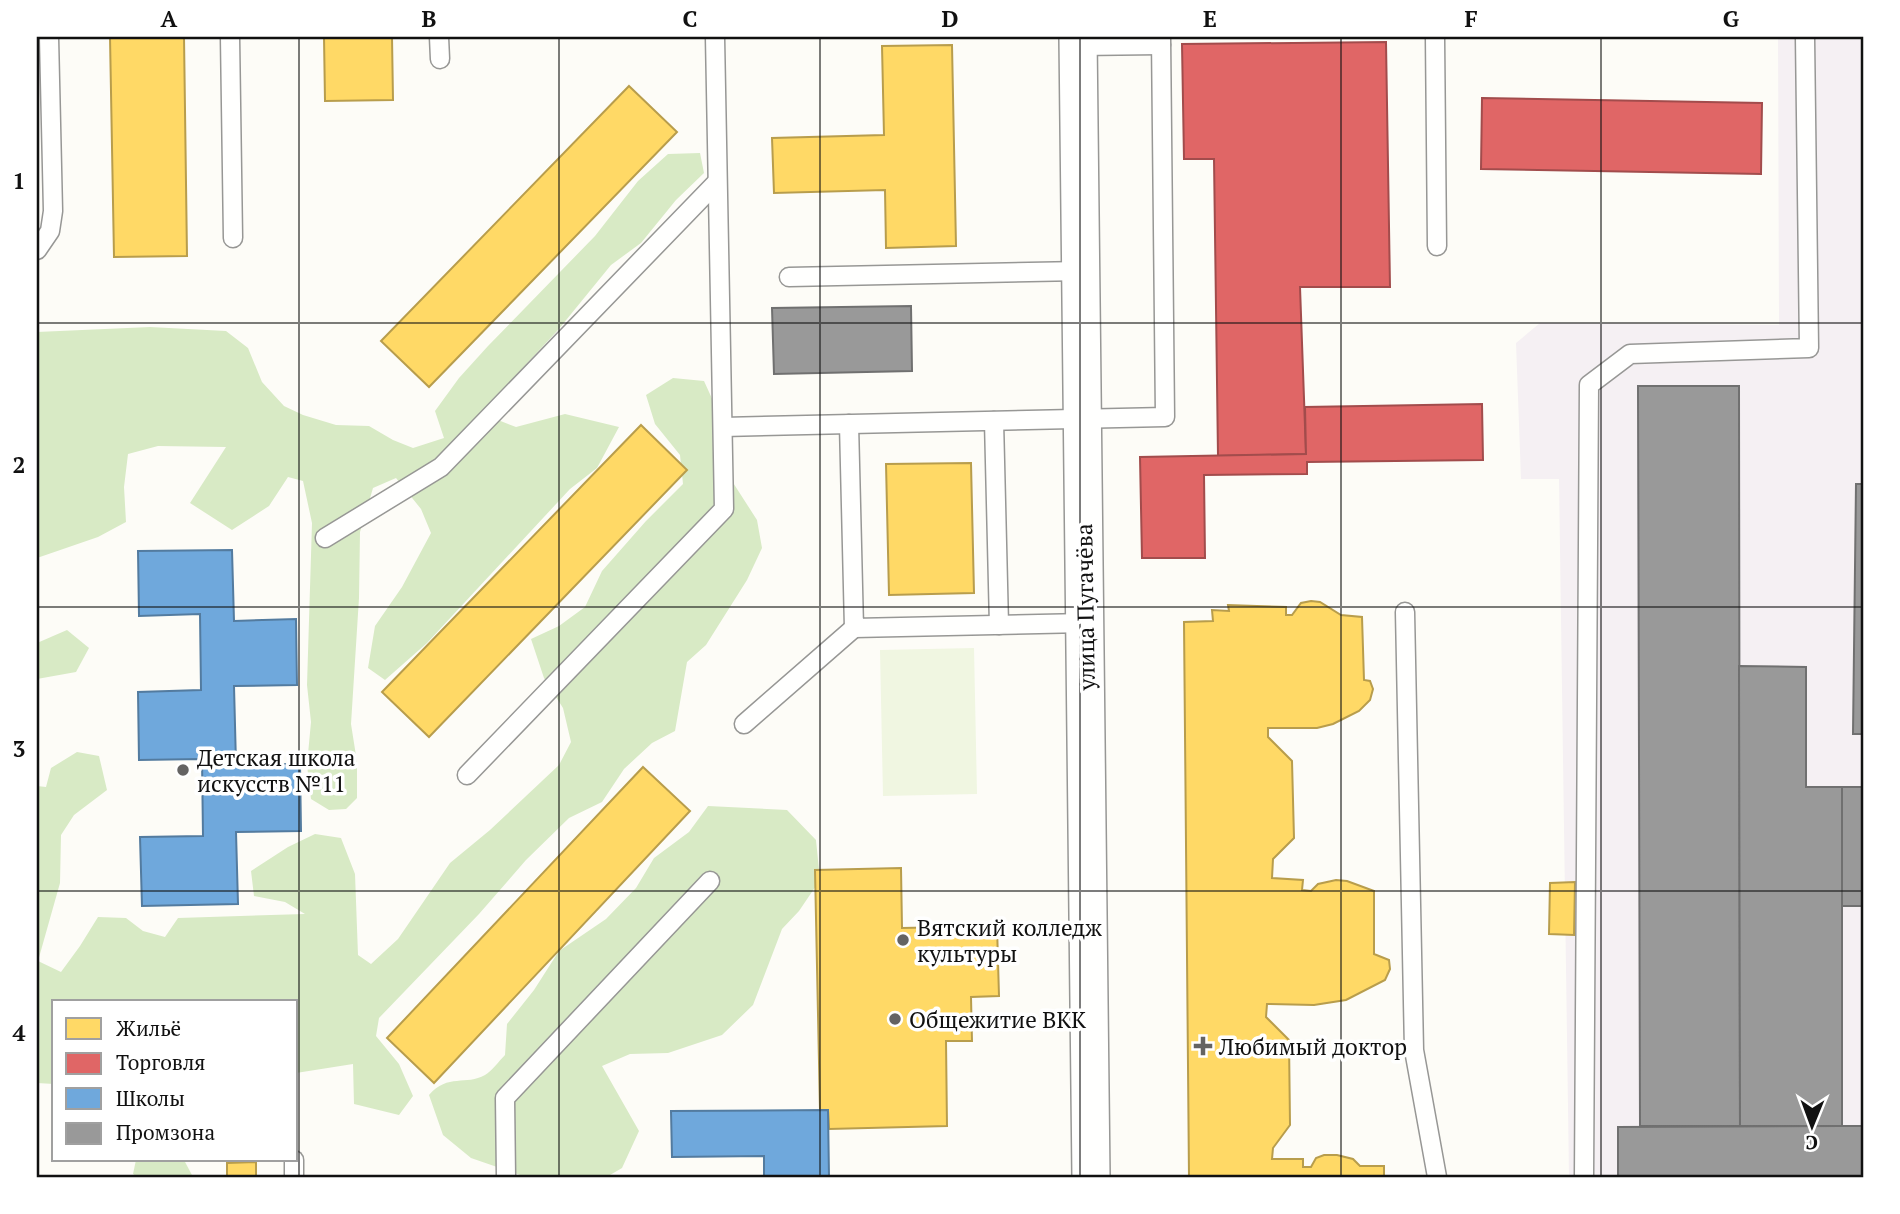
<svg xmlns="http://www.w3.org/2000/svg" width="1900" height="1214" font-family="'PT Serif',serif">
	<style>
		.industrial { fill: #f5f0f3 }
		.forest { fill: #d8eac5 }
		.pitch { fill: #f0f6e1 }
		.homes { fill: #ffd966; stroke: #b89d4c; stroke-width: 2 }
		.shops { fill: #e06666; stroke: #a24c4c; stroke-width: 2 }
		.schools { fill: #6fa8dc; stroke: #537b9f; stroke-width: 2 }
		.industry { fill: #999; stroke: #707070; stroke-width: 2 }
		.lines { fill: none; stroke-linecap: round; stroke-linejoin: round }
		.lane-casing { stroke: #979795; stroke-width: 21 }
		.street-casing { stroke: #979795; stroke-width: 40 }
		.lane { stroke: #fffffe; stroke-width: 18 }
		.street { stroke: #fffffe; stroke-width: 37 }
		.grid { fill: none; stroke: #111; stroke-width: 2; stroke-opacity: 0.55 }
		.poi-dot { fill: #646362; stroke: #fff; stroke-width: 2.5 }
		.labels { text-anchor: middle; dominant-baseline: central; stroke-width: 7; stroke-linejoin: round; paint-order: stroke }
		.street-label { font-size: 23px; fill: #111; stroke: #fff }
		.poi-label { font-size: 23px; fill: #111; stroke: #fff; text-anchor: start }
		.neatline { fill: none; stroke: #111; stroke-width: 2.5 }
		.grid-label { font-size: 23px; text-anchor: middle; font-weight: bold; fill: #111 }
	</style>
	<rect width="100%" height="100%" fill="#fdfcf7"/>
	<polygon class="industrial" points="1778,37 1863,37 1863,1177 1569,1177 1559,479 1521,479 1516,343 1540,323 1779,325"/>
	<g class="forest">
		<polygon points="700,153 704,173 676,200 641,243 611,265 558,330 491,402 498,420 516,427 565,414 619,427 597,468 570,489 427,643 385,680 368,668 375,626 402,587 431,533 421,509 396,478 373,488 360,532 359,598 351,724 357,762 357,798 346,809 329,810 311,799 307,765 311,722 307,685 312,523 303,481 288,477 269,506 232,530 190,503 226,447 158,446 128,454 124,487 126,522 98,537 37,558 37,332 150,327 226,331 248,348 262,382 284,406 303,415 336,425 369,426 393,440 413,448 444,438 435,411 459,378 488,346 595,236 638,181 668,154"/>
		<polygon points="673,378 704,381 729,436 721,464 757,520 762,548 747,580 706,645 687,662 675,731 652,743 624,769 602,802 569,818 526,860 479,914 379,1018 376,1036 399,1064 413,1096 399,1115 354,1104 353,1064 296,1073 296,1002 54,1002 54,1084 37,1083 37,786 46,787 51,768 77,752 99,756 107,790 74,815 61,835 60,883 38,961 61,972 80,946 98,917 126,918 143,931 165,937 178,918 305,914 285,902 254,896 251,871 288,847 315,834 341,838 355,874 358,955 371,964 398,939 450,863 490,830 559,765 571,742 563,708 544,678 531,639 559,626 585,607 602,571 646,521 683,484 680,455 655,424 646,395"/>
		<polygon points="67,630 89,648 76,672 37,679 37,643"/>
		<path d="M708 806 787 810 816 840 820 880 799 911 782 929 753 1005 722 1035 668 1053 630 1054 602 1066 639 1131 622 1168 610 1175V1177H526L471 1158 443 1135 429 1095C448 1073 466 1086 485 1075 492 1071 499 1061 505 1055L507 1024 534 990 559 951 606 919 636 888 654 858 689 832Z"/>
		<polygon points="136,1160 184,1160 193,1177 137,1177 133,1174"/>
	</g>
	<polygon class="pitch" points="974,648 977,794 883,796 880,650"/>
	<g class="homes">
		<polygon points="110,37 184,37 187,256 114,257"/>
		<polygon points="324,37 392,37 393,100 325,101"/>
		<polygon points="952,45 956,246 886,248 885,190 774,193 772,138 884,135 882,46"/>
		<polygon points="629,86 677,132 429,387 381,341"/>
		<polygon points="641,425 687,470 429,737 382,692"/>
		<polygon points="971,463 974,593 889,595 886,464"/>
		<polygon points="1311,601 1320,602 1341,615 1362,617 1364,680 1370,681 1373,689 1370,700 1359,711 1333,724 1317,728 1268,728 1268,737 1292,761 1294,838 1273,859 1272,878 1303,880 1302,890 1311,891 1318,884 1336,880 1347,881 1374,891 1374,954 1389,960 1390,969 1385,980 1346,1000 1314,1005 1267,1004 1266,1017 1289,1040 1290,1125 1273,1148 1272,1159 1303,1159 1303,1167 1311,1167 1316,1158 1324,1155 1337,1155 1353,1159 1360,1166 1384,1166 1384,1177 1189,1177 1184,622 1213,621 1212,610 1229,611 1228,605 1286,607 1286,615 1292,615 1301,603"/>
		<polygon points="643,767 690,811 434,1083 387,1038"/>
		<polygon points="901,868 902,928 997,926 999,996 971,997 972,1041 946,1041 947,1126 829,1129 828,1110 820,1110 815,870"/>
		<polygon points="1575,882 1574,935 1549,934 1550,883"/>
		<polygon points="256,1162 256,1177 227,1177 227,1163"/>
	</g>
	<g class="shops">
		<polygon points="1386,42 1390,287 1300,287 1306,454 1218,456 1214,159 1184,159 1182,44"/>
		<polygon points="1482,98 1762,103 1761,174 1481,169"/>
		<polygon points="1482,404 1483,460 1307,462 1307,474 1204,475 1205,558 1142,558 1140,457 1306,454 1305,407"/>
	</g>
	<g class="schools">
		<polygon points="232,550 234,621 296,619 297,685 234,686 236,764 300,764 301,831 236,832 238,904 142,906 140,837 203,836 202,759 139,760 138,692 201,690 200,614 139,616 138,551"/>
		<polygon points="828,1110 829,1177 764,1177 764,1156 672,1157 671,1111"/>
	</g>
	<g class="industry">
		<polygon points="911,306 912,371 774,374 772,308"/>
		<polygon points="1638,386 1739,386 1740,1126 1640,1126"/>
		<polygon points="1856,484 1863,484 1863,734 1853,734"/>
		<polygon points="1739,666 1806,667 1806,787 1842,787 1842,1126 1740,1126"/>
		<rect x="1842" y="787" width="21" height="119"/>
		<polygon points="1842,1126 1863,1126 1863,1177 1618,1177 1618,1127"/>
	</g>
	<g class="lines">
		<defs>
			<g id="lane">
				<polyline points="230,37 233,238"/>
				<polyline points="439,37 440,59"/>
				<polyline points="1435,37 1437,246"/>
				<polyline points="1078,46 1161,45"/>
				<polyline points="37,250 50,231 53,211 49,37"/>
				<polyline points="789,277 1081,271"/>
				<polyline points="994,421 999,625"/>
				<polyline points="849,424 854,628 1085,623"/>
				<polyline points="723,427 1165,417 1161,37"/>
				<polyline points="325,538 441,467 717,182"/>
				<polyline points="1405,612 1414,1050 1437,1177"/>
				<polyline points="744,724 854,628"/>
				<polyline points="467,775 724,509 715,37"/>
				<polyline points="294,1160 294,1177"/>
				<polyline points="506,1177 505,1098 710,881"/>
				<polyline points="1584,1177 1589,385 1630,354 1809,348 1805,37"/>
			</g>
			<polyline id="street" points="1078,37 1091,1177"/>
		</defs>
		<use href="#lane" class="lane-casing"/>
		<use href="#street" class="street-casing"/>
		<use href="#lane" class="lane"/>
		<use href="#street" class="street"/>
	</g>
	<path class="grid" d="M299 37V1177M559 37V1177M820 37V1177M1080 37V1177M1341 37V1177M1601 37V1177M37 323H1863M37 607H1863M37 891H1863"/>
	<g class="poi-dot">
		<circle cx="183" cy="770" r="7"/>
		<circle cx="903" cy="940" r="7"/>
		<circle cx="895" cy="1019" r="7"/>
		<path d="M1199.5 1035.5h7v7h7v7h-7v7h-7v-7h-7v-7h7z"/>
	</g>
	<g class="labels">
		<g class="street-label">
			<text transform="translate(1085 607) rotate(-91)">улица Пугачёва</text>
		</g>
		<g class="poi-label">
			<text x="197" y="757">Детская школа<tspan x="197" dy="26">искусств №11</tspan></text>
			<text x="917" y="927">Вятский колледж<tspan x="917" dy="26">культуры</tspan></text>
			<text x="909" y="1019">Общежитие ВКК</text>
			<text x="1219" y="1046">Любимый доктор</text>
		</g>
	</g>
	<rect width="1900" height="1214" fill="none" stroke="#ffffff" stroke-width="77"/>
	<rect x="52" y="1000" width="245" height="161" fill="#ffffff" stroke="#a0a0a0" stroke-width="2"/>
	<rect x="66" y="1018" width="35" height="21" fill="#ffd966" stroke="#a0a0a0" stroke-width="2"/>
	<text x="116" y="1036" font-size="21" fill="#111111">Жильё</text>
	<rect x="66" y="1053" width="35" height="21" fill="#e06666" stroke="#a0a0a0" stroke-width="2"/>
	<text x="116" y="1070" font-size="21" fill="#111111">Торговля</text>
	<rect x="66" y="1088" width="35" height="21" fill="#6fa8dc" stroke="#a0a0a0" stroke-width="2"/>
	<text x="116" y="1106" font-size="21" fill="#111111">Школы</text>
	<rect x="66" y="1123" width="35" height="21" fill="#999999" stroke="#a0a0a0" stroke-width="2"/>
	<text x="116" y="1140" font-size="21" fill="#111111">Промзона</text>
	<g transform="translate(1812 1126) rotate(181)" stroke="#ffffff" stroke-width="5" paint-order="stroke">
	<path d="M0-5L12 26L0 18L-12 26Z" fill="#111111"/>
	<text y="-10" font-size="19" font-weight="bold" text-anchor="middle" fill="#111111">С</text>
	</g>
	<rect x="38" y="38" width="1824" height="1138" class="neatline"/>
	<g class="grid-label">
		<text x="169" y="27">A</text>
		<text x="429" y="27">B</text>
		<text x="690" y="27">C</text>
		<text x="950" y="27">D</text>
		<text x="1210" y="27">E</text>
		<text x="1471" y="27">F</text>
		<text x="1731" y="27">G</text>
		<text x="19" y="189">1</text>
		<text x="19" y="473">2</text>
		<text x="19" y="757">3</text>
		<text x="19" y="1041">4</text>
	</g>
</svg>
